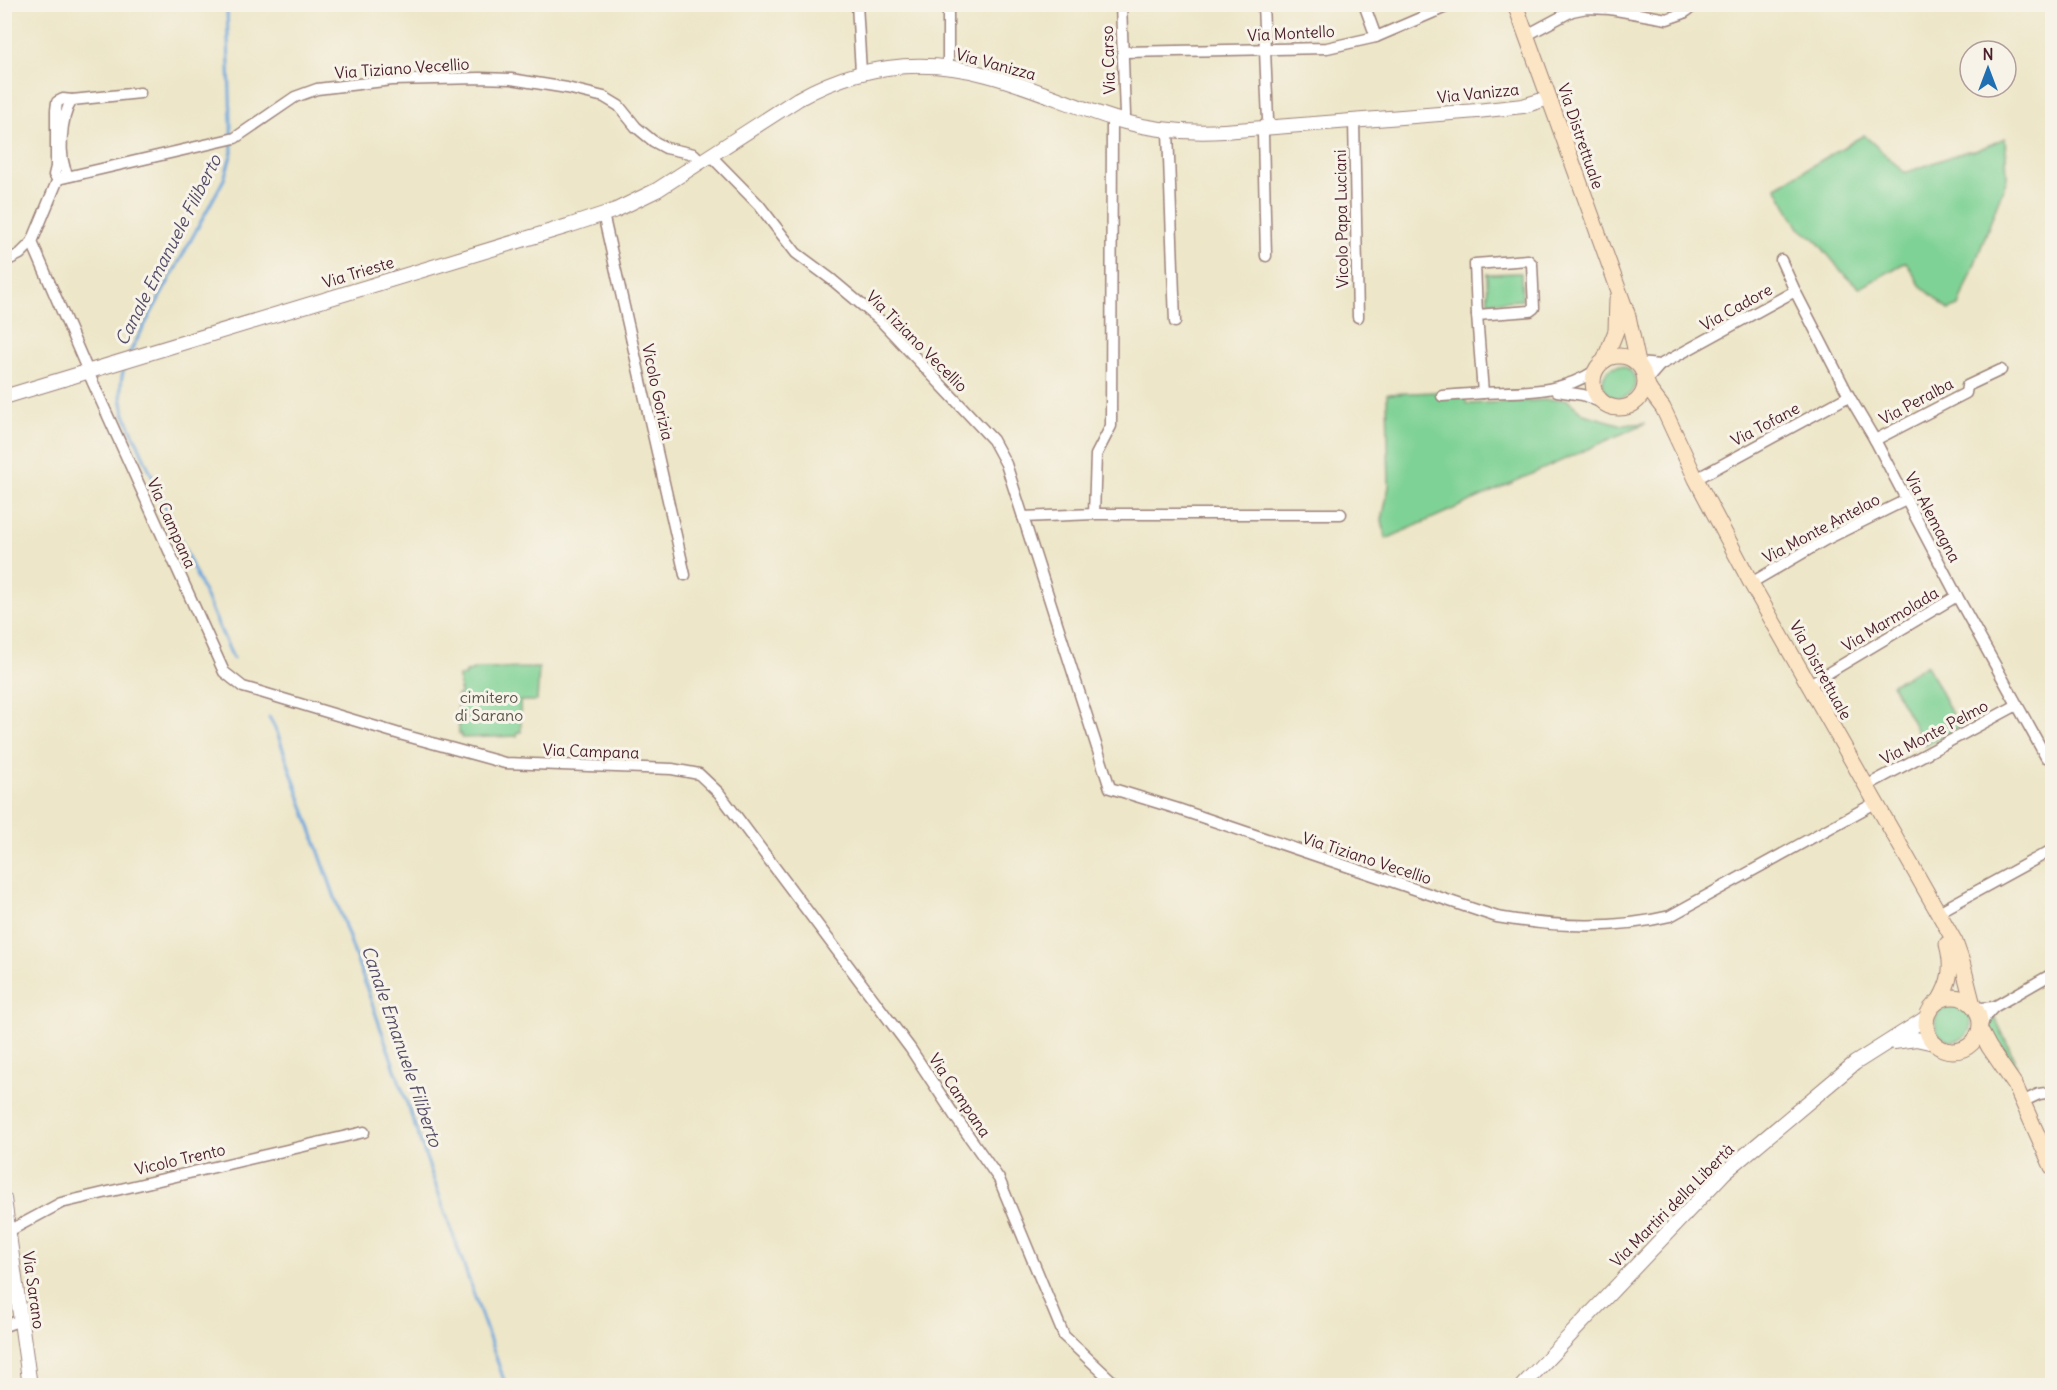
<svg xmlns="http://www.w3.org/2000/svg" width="2057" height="1390" font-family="Delius,sans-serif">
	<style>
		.green { fill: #7fd295; stroke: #647860; stroke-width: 1.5 }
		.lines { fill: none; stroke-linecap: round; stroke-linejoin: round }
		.stream { stroke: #6ca6dc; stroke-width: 3 }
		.minor-casing { stroke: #9c827a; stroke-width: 13 }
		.tertiary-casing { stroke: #9c827a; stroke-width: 16 }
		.secondary-casing { stroke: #9c827a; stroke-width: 17 }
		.minor { stroke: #fff; stroke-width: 10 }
		.tertiary { stroke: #fff; stroke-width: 14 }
		.secondary { stroke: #fce5c4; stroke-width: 15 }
		.labels { text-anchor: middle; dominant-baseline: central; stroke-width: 6; stroke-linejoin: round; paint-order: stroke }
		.street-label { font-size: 16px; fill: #4a1f2b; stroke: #f7f3e8 }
		.park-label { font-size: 16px; fill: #5a554b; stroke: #f7f3e8 }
		.water-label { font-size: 18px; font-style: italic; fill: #564e69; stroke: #f7f3e8 }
	</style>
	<rect width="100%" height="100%" fill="#f7f3e8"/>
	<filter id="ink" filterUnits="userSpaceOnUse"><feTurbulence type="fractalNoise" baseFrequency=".0167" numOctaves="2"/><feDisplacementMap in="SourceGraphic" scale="12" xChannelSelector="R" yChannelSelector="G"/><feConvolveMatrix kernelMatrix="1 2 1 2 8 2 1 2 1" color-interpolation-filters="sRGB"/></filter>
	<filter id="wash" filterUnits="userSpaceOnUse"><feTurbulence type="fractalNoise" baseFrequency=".008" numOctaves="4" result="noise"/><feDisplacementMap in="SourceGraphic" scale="24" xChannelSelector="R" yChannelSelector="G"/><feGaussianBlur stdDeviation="1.35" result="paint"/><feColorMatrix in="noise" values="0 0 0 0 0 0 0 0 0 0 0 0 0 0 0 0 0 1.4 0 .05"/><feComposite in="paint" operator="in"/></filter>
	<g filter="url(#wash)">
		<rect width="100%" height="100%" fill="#ede6c8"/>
		<g class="green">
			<polygon points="1864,135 1905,173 1966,151 1975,151 2005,138 2007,178 1959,306 1949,310 1920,285 1906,262 1860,288 1843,273 1815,239 1799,228 1776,187"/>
			<polygon points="1521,273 1522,300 1488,302 1487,274"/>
			<circle cx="1619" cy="382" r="16"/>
			<polygon points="1462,391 1467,404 1566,399 1584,414 1623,425 1646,423 1386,539 1382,520 1389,486 1387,394"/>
			<polygon points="1927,665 1959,728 1925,746 1892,684"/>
			<polygon points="539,668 537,701 520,701 521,732 517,732 517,736 462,738 461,734 459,734 457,695 460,694 459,676 466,676 466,672 473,671 473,669"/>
			<circle cx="1953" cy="1023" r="18"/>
			<path d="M1993 1013 2017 1065 2013 1066C2003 1053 1987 1039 1987 1022Z"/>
		</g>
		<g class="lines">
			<g class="stream">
				<polyline points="129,354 224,179 232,152 227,9"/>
				<path d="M125 366C119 382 120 399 125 415L233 658"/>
				<polyline points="269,717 277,732 506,1386"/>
			</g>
		</g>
	</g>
	<g filter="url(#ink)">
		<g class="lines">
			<defs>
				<g id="minor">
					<polyline points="857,4 861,72"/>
					<polyline points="1121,4 1125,115"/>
					<polyline points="1263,4 1268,120 1263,134 1266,256"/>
					<polyline points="1364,4 1376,37"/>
					<polyline points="1527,35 1572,11 1587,8 1610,9 1667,19 1684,13 1697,4"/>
					<polyline points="1123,52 1327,48 1376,37 1453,4"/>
					<polyline points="948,67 948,4"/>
					<polyline points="72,100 140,93"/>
					<polyline points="1354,121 1358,317"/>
					<polyline points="1168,131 1175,322"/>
					<path d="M710 155 759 205 796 253 831 279 881 321 993 440 1006 464 1110 788 1175 808 1497 917C1554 927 1613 930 1670 916L1875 803"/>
					<path d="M58 179 54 175 56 167V110L57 102 63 99 72 100C60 118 58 158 68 176"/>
					<polyline points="603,214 685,575"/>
					<polyline points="32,242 93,383 224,672 243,687 257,691 403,735 505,763 672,769 699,774 719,793 910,1048 954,1115 999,1179 1064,1336 1111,1380 1113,1386"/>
					<polygon points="1528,260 1532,264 1534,308 1530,311 1477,315 1475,264"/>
					<polyline points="4,262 20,254 32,242 58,179 235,138 295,97 317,89 392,80 480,78 511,79 567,88 604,97 619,106 636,127 653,141 666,148 694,154 701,161"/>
					<polyline points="1795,291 1849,396 1875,440 1957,596 2046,757"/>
					<path d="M1477 315 1483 393C1524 391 1560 394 1595 371"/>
					<polyline points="1638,363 1660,365 1646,381"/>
					<polyline points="1660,365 1795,291 1781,260"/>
					<polyline points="1557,391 1583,395 1605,404"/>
					<polyline points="1442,396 1483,393"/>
					<polyline points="1875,440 1966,393 1967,386 2001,370"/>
					<polyline points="1696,479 1849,396"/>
					<polyline points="1094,514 1096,455 1111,426 1112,118"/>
					<polyline points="1023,517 1094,514 1341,514"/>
					<polyline points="1751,583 1825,540 1906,500"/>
					<polyline points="1808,685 1957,596"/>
					<polyline points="1866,786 2017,705"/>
					<polyline points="1937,913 2052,850"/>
					<polyline points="1973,1005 1981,1008 1994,1007 1985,1017 1980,1030"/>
					<polyline points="1994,1007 2052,974"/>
					<polyline points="2024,1101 2039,1094 2052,1092"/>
					<polyline points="9,1231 61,1203 364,1132"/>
					<polyline points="4,1326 21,1320"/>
				</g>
				<g id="tertiary">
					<path d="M4 397 568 226 616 210 657 190 798 99C858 65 920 57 987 75 1034 87 1078 109 1125 122 1158 131 1190 133 1224 131L1477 111 1523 106 1549 98"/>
					<polyline points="1894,1042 1916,1039 1934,1043"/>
					<polyline points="4,1199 30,1386"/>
					<polyline points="1522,1386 1725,1172 1855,1063 1926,1018"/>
				</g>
				<g id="secondary">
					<polyline points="1515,4 1628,316 1638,363"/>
					<circle cx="1619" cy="382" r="26"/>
					<polyline points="1604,361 1616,331 1617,299"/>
					<polyline points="1646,381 1650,391 1663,408 1696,479 1751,583 1955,942 1962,962 1973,1005"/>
					<circle cx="1953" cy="1024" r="27"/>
					<path d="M1939 1001C1951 981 1953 966 1947 944"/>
					<polyline points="1980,1030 1989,1047 2015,1085 2052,1167"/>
				</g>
			</defs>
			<use href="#minor" class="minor-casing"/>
			<use href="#tertiary" class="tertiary-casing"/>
			<use href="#secondary" class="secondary-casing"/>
			<use href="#minor" class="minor"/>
			<use href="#tertiary" class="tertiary"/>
			<use href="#secondary" class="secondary"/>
		</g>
	</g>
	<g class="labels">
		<g class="street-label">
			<text transform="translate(1291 33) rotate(-3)">Via Montello</text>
			<text transform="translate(1108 60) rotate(-92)">Via Carso</text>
			<text transform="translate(996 64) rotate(15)">Via Vanizza</text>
			<text transform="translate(402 68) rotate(-4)">Via Tiziano Vecellio</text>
			<text transform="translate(1478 93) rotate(-6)">Via Vanizza</text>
			<text transform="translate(1581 136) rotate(71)">Via Distrettuale</text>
			<text transform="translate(1341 219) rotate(-91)">Vicolo Papa Luciani</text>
			<text transform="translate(358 272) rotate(-17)">Via Trieste</text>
			<text transform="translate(1736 307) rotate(-29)">Via Cadore</text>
			<text transform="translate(917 341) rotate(45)">Via Tiziano Vecellio</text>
			<text transform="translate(658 392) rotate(78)">Vicolo Gorizia</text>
			<text transform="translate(1916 401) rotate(-28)">Via Peralba</text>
			<text transform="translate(1765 424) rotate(-28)">Via Tofane</text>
			<text transform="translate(1933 517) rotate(62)">Via Alemagna</text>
			<text transform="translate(172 523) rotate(66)">Via Campana</text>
			<text transform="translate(1821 528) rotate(-28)">Via Monte Antelao</text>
			<text transform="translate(1890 619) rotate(-31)">Via Marmolada</text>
			<text transform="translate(1821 670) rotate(61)">Via Distrettuale</text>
			<text transform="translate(1934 732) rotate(-28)">Via Monte Pelmo</text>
			<text transform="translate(591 751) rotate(2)">Via Campana</text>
			<text transform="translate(1367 858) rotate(18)">Via Tiziano Vecellio</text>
			<text transform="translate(960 1095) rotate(56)">Via Campana</text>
			<text transform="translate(180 1159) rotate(-13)">Vicolo Trento</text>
			<text transform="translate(1672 1205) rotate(-45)">Via Martiri della Libertà</text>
			<text transform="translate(34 1290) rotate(82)">Via Sarano</text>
		</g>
		<g class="park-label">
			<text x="489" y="697">cimitero<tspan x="489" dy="18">di Sarano</tspan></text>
		</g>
		<g class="water-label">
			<text transform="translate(168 250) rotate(-63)">Canale Emanuele Filiberto</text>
			<text transform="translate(402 1046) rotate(71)">Canale Emanuele Filiberto</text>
		</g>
	</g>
	<rect width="2057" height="1390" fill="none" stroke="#f7f3e8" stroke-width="24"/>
	<g transform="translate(1988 69)"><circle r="28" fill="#f7f3e8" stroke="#b29e9c" stroke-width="1.5"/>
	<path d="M0-4.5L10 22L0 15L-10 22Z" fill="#1f6fb2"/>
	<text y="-9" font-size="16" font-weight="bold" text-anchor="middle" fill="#4a1f2b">N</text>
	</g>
</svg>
